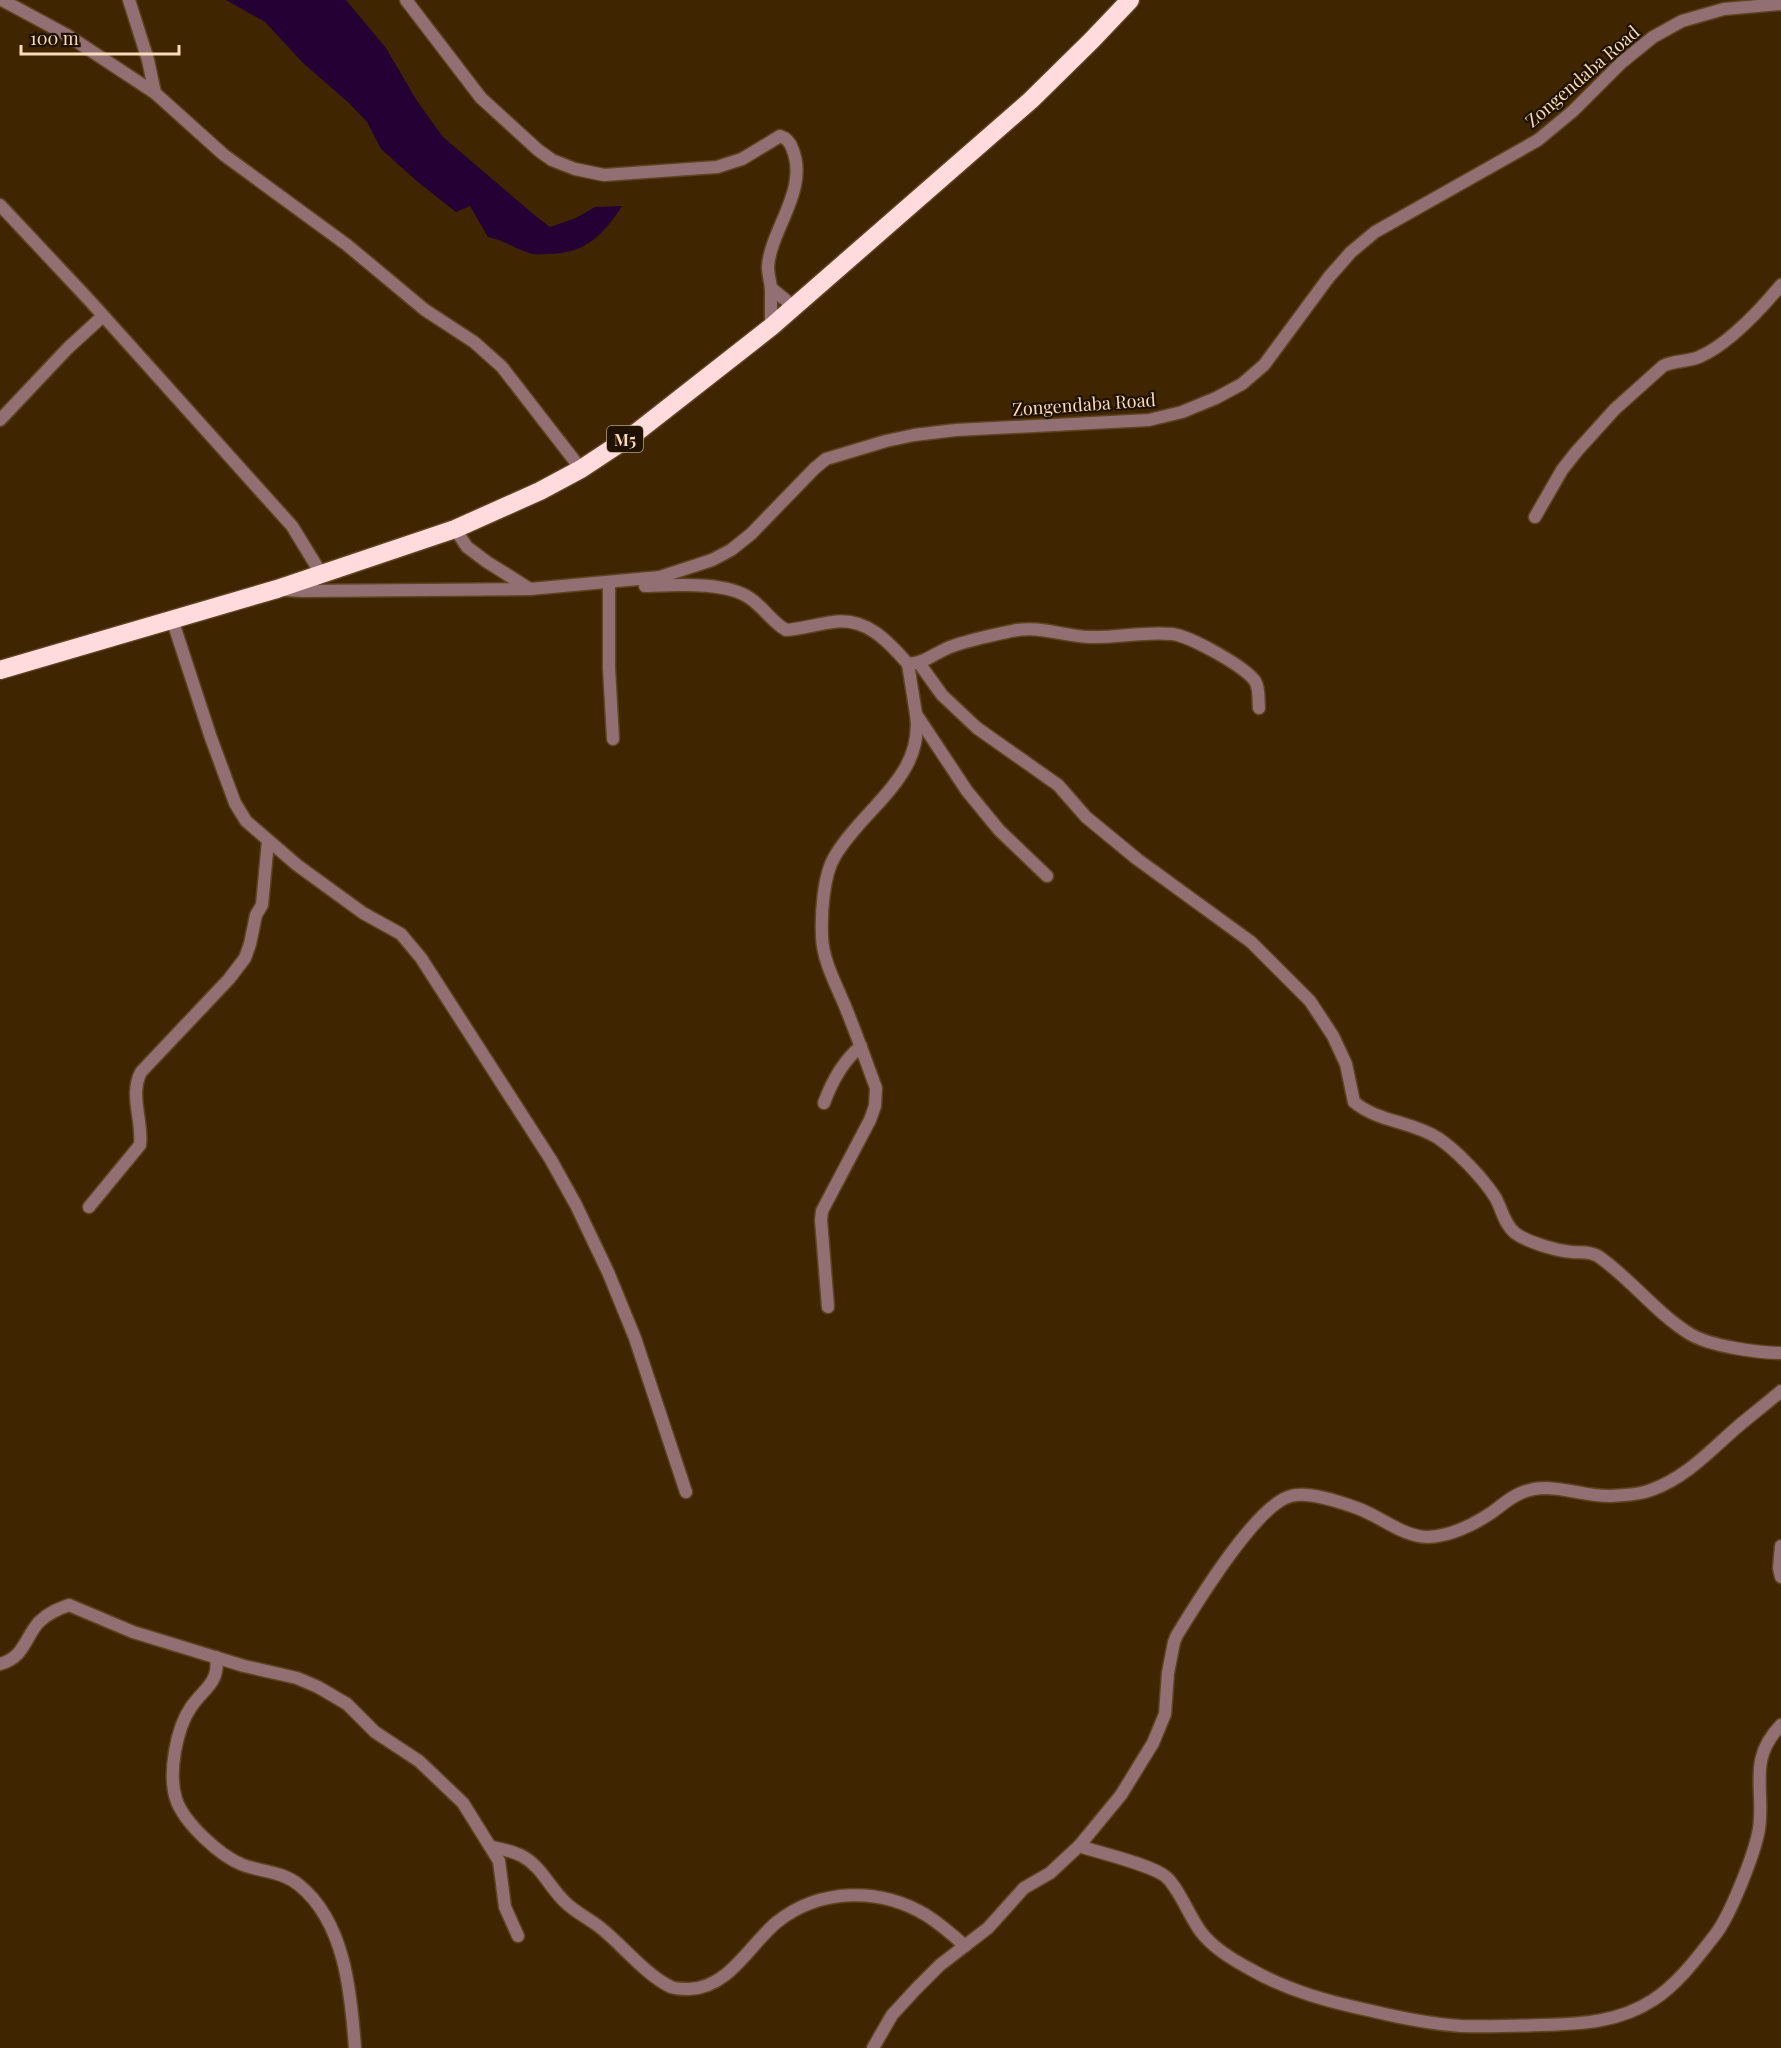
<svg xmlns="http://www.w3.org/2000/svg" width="1781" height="2048" font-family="'Playfair Display',serif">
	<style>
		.water { fill: #240035 }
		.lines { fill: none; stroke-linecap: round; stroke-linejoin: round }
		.minor-casing { stroke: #5d431e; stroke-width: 15 }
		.highway-casing { stroke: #5d431e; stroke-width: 21 }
		.minor { stroke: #926f73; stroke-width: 12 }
		.highway { stroke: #ffdbde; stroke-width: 18 }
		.labels { text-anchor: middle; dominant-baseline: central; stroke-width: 4.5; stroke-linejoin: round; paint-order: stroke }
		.shield { fill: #211100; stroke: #b89e82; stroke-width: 1.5 }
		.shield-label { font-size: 16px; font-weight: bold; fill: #f8dbba }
		.street-label { font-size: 18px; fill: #f8dbba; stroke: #211100 }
	</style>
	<rect width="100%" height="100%" fill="#402600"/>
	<path class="water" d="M226 0H346L386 48 417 101 443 137 538 218 550 227 576 218 595 207 622 206C604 234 586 253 551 254 545 254 538 255 532 254 516 249 503 240 488 237L470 206 456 212 419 183 381 149 367 122 349 103 303 63 265 22Z"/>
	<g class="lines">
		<defs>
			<g id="minor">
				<polyline points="2,0 67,35 155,93 224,155 347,245 425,310 474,342 502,367 581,469"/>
				<polyline points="129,0 148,60 155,93"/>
				<path d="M406 0 481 98 538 150 552 160 575 169 604 175 717 167 742 159 780 136C786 138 790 142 792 148 810 189 770 230 768 267 768 275 771 283 771 290 771 302 771 315 771 327"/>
				<polyline points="0,205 90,301 292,526 322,575"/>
				<polyline points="771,288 794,307"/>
				<polyline points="0,420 68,348 103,316"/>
				<path d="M1535 517 1562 470 1577 451 1615 409 1663 366C1674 360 1688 362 1699 357 1729 344 1760 310 1781 285"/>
				<polyline points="455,529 467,547 487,562 530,589 660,577 712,560 731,550 751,534 815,468 826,459 886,441 914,435 956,430 1149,420 1182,412 1216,398 1242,384 1264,365 1329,277 1351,252 1375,232 1538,140 1573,111 1621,63 1653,37 1682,21 1724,9 1781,4"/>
				<polyline points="609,582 609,668 613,739"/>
				<path d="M645 586C674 585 728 581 751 599 764 608 772 622 786 630 802 629 817 624 833 622 866 617 888 641 908 664 925 663 935 653 950 647 968 640 993 635 1012 631 1038 625 1063 636 1089 637 1117 638 1144 631 1172 634 1190 636 1244 666 1255 681 1260 689 1258 700 1259 708"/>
				<polyline points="284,590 303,591 530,589"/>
				<polyline points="172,619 211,738 235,803 246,821 297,865 363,913 401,934 421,958 551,1160 576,1205 608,1272 635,1338 686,1492"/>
				<path d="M919 663 942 695 977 728 1058 785 1086 817 1137 859 1251 942 1310 1001 1333 1036 1346 1064 1354 1102C1378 1122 1411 1121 1438 1138 1456 1150 1483 1178 1495 1197 1502 1209 1504 1224 1515 1233 1527 1242 1557 1251 1572 1252 1582 1253 1588 1251 1598 1256 1631 1279 1656 1313 1690 1334 1710 1346 1758 1353 1781 1353"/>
				<polyline points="908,664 916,714 967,791 999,830 1047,876"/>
				<path d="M824 1103C832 1081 843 1061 861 1046"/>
				<path d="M89 1207 140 1145C143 1121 129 1095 141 1072L229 979 245 958 250 944 256 915 262 905 268 841"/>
				<path d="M828 1307 821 1220 822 1211 870 1120 875 1106 876 1088C866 1061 856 1033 845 1006 836 984 823 961 822 937 821 915 823 875 835 856 863 808 925 777 916 714"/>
				<polyline points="1781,1546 1779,1568 1781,1577"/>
				<path d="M216 1657C220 1683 204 1688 191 1707 176 1729 168 1774 176 1799 184 1823 220 1856 243 1865 262 1872 282 1871 299 1885 345 1922 351 1993 355 2048"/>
				<path d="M0 1664C25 1657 25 1637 39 1622 48 1613 58 1609 69 1605L133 1632 244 1666 297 1678 318 1687 347 1704 375 1732 419 1761 463 1803 499 1861 505 1907 518 1936"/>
				<path d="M1079 1846C1100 1853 1149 1864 1165 1876 1178 1886 1190 1918 1201 1932 1213 1948 1233 1960 1250 1969 1288 1991 1330 2002 1372 2011 1401 2018 1431 2024 1461 2026 1488 2027 1516 2026 1543 2025 1581 2024 1620 2022 1653 2000 1678 1984 1697 1958 1715 1935 1730 1916 1755 1853 1759 1829 1765 1788 1747 1760 1781 1725"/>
				<path d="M492 1847C502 1849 513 1851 522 1856 541 1866 550 1888 565 1902 576 1913 590 1919 602 1929 623 1946 646 1975 671 1987 676 1989 684 1989 689 1989 729 1988 750 1944 777 1922 820 1888 880 1887 926 1915 940 1924 953 1935 965 1946"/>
				<path d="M873 2048 892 2015 916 1989 940 1965 988 1928 1024 1888 1050 1873 1079 1846 1121 1795 1153 1743 1165 1714 1168 1673 1174 1642 1177 1635C1196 1604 1257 1504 1291 1496 1308 1491 1340 1502 1357 1508 1380 1516 1403 1537 1428 1537 1450 1536 1473 1525 1491 1513 1501 1506 1510 1497 1521 1493 1551 1480 1581 1497 1611 1496 1624 1495 1639 1495 1651 1490 1685 1478 1709 1452 1735 1429 1750 1416 1766 1404 1781 1391"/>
			</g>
			<polyline id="highway" points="0,670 277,589 455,529 540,491 581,469 637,432 771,327 1031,100 1092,40 1130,0"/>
		</defs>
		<use href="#minor" class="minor-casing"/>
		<use href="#highway" class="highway-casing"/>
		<use href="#minor" class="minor"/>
		<use href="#highway" class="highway"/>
	</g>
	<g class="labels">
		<rect class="shield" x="607" y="426" width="36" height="26" rx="4.5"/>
		<g class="shield-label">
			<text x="625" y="439">M5</text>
		</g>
		<g class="street-label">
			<text transform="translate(1582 76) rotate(-41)">Zongendaba Road</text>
			<text transform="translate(1084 404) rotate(-4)">Zongendaba Road</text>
		</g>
	</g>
	<path d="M21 45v9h158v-9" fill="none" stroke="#f8dbba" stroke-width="3"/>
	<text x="30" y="45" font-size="18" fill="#f8dbba" stroke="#211100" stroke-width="4.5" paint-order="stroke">100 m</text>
</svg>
